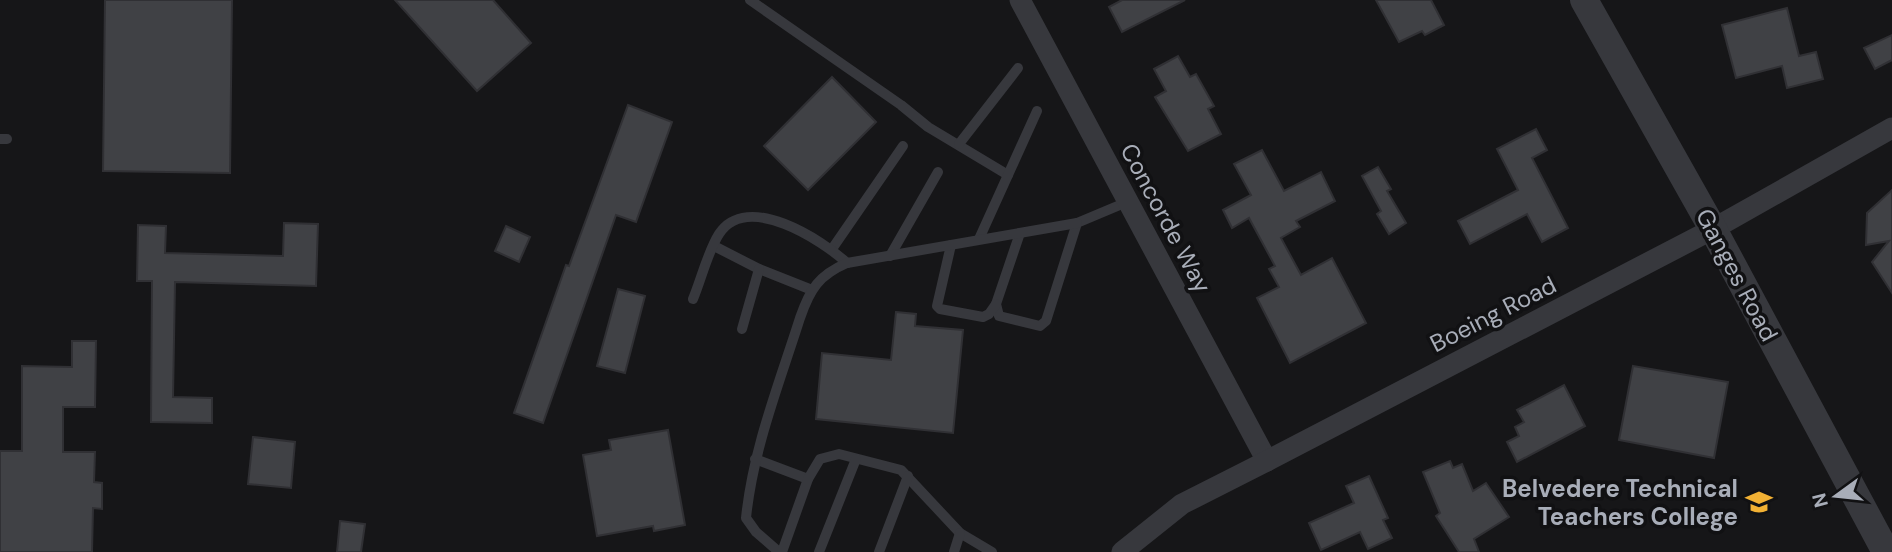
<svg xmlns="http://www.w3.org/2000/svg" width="1892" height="552" font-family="'DM Sans',sans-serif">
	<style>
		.building { fill: #404145; stroke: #303034; stroke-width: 2 }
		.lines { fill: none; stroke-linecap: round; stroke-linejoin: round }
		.service { stroke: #37383d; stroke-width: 10 }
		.minor { stroke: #37383d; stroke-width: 21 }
		.tertiary { stroke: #37383d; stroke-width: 28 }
		.labels { text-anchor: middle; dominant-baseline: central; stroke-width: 7; stroke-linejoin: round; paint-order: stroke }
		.street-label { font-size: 24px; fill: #a8adb8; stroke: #111113 }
		.poi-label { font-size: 24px; font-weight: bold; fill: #a8adb8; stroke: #111113; text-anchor: end }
	</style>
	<rect width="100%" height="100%" fill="#161618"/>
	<g class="building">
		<polygon points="105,0 232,0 230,173 103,171"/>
		<polygon points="395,0 493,0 531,43 477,91"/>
		<polygon points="1122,0 1185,0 1122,32 1109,7"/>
		<polygon points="1376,0 1431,0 1444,25 1425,35 1422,31 1399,42"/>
		<polygon points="1787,8 1799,56 1816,52 1823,79 1787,88 1782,66 1736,78 1722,25"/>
		<polygon points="1892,35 1892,60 1875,69 1864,48"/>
		<polygon points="1178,56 1190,77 1196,74 1214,106 1208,109 1221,134 1188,151 1155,97 1166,91 1154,69"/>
		<polygon points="832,77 876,122 808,190 764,146"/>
		<polygon points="628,105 672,122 636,222 616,215 543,423 514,413 566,265 569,266"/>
		<polygon points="1536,129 1547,150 1532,158 1568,228 1542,242 1527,214 1470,244 1458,221 1518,190 1497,149"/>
		<polygon points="1262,150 1284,191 1321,172 1335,201 1296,221 1300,227 1281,238 1301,275 1332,258 1366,323 1290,363 1257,298 1279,287 1269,269 1275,266 1249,218 1232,228 1223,210 1251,195 1234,164"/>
		<polygon points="1378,167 1391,189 1387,191 1406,223 1389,234 1377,214 1381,211 1362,176"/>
		<polygon points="1892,190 1892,293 1872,262 1889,241 1866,245 1867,213"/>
		<polygon points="284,223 318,224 316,286 175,282 173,397 212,398 212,423 151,422 152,281 137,281 138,225 166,226 165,253 283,256"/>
		<polygon points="506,226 530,237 519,262 495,251"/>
		<polygon points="618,289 645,296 625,373 597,366"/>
		<polygon points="896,312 916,314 915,326 963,330 953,433 816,419 822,353 891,360"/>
		<polygon points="72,341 96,341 95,407 63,407 63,452 95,452 94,482 102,483 102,509 93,508 92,552 0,552 0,451 22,451 22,366 72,367"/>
		<polygon points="1633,366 1728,382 1714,458 1619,440"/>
		<polygon points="1564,385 1585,426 1517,462 1507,442 1519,436 1515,427 1524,422 1517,410"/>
		<polygon points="668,430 685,525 654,531 653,526 597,536 583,455 611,450 609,440"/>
		<polygon points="253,437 295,442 291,488 248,484"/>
		<polygon points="1450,461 1453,468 1462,464 1473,491 1486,483 1509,517 1474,539 1479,552 1459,552 1436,516 1440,513 1423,472"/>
		<polygon points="1369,476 1388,518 1383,520 1392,538 1368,549 1360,532 1321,550 1309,523 1354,503 1346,486"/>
		<polygon points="340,521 365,524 361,552 337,552"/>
	</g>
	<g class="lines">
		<g class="service">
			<polyline points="750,0 901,105 928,127 1008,175"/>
			<polyline points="0,139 7,139"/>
			<polyline points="959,144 1018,68"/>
			<polyline points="1020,233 996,304 999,316 1040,326 1046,321 1077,223 1127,202"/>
			<polyline points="979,239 1037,111"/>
			<polyline points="951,245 937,306 940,309 983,317 989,314 996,304"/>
			<polyline points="714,246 759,269 812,290"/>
			<polyline points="832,249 903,146"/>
			<polyline points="890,256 938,172"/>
			<path d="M693 299C701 280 708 251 719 234 747 191 822 240 847 263"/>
			<polyline points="742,329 759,269"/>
			<polyline points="755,459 808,479"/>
			<path d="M779 552 756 532 746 518C753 449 779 384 800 318 810 289 819 275 847 263L1077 223"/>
			<polyline points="782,552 808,479 820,459 839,454 901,470 960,533 992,552"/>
			<polyline points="819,552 856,459"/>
			<polyline points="879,552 908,476"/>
			<polyline points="954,552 960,533"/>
		</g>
		<g class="minor">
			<polyline points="1020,0 1267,461"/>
			<polyline points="1122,552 1182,504 1267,461 1713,229 1892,128"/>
		</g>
		<polyline class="tertiary" points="1584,0 1713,229 1886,552"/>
	</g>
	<defs>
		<symbol id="university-bare" viewBox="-9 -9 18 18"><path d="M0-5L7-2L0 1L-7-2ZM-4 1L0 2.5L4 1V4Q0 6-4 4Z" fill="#f2b134" stroke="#111113" stroke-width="2.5" paint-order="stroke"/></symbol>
	</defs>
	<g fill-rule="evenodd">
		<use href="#university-bare" x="1740" y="483" width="38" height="38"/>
	</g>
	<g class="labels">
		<g class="street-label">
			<text transform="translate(1166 218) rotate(62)">Concorde Way</text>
			<text transform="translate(1737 275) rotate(62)">Ganges Road</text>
			<text transform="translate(1493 314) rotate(-27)">Boeing Road</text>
		</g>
		<g class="poi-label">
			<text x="1738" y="488">Belvedere Technical<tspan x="1738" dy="28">Teachers College</tspan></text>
		</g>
	</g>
	<g transform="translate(1836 496) rotate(255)" stroke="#111113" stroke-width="5" paint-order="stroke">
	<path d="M0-5L12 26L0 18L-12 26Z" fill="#a8adb8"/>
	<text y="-10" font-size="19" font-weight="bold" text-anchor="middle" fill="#a8adb8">N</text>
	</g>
</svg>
